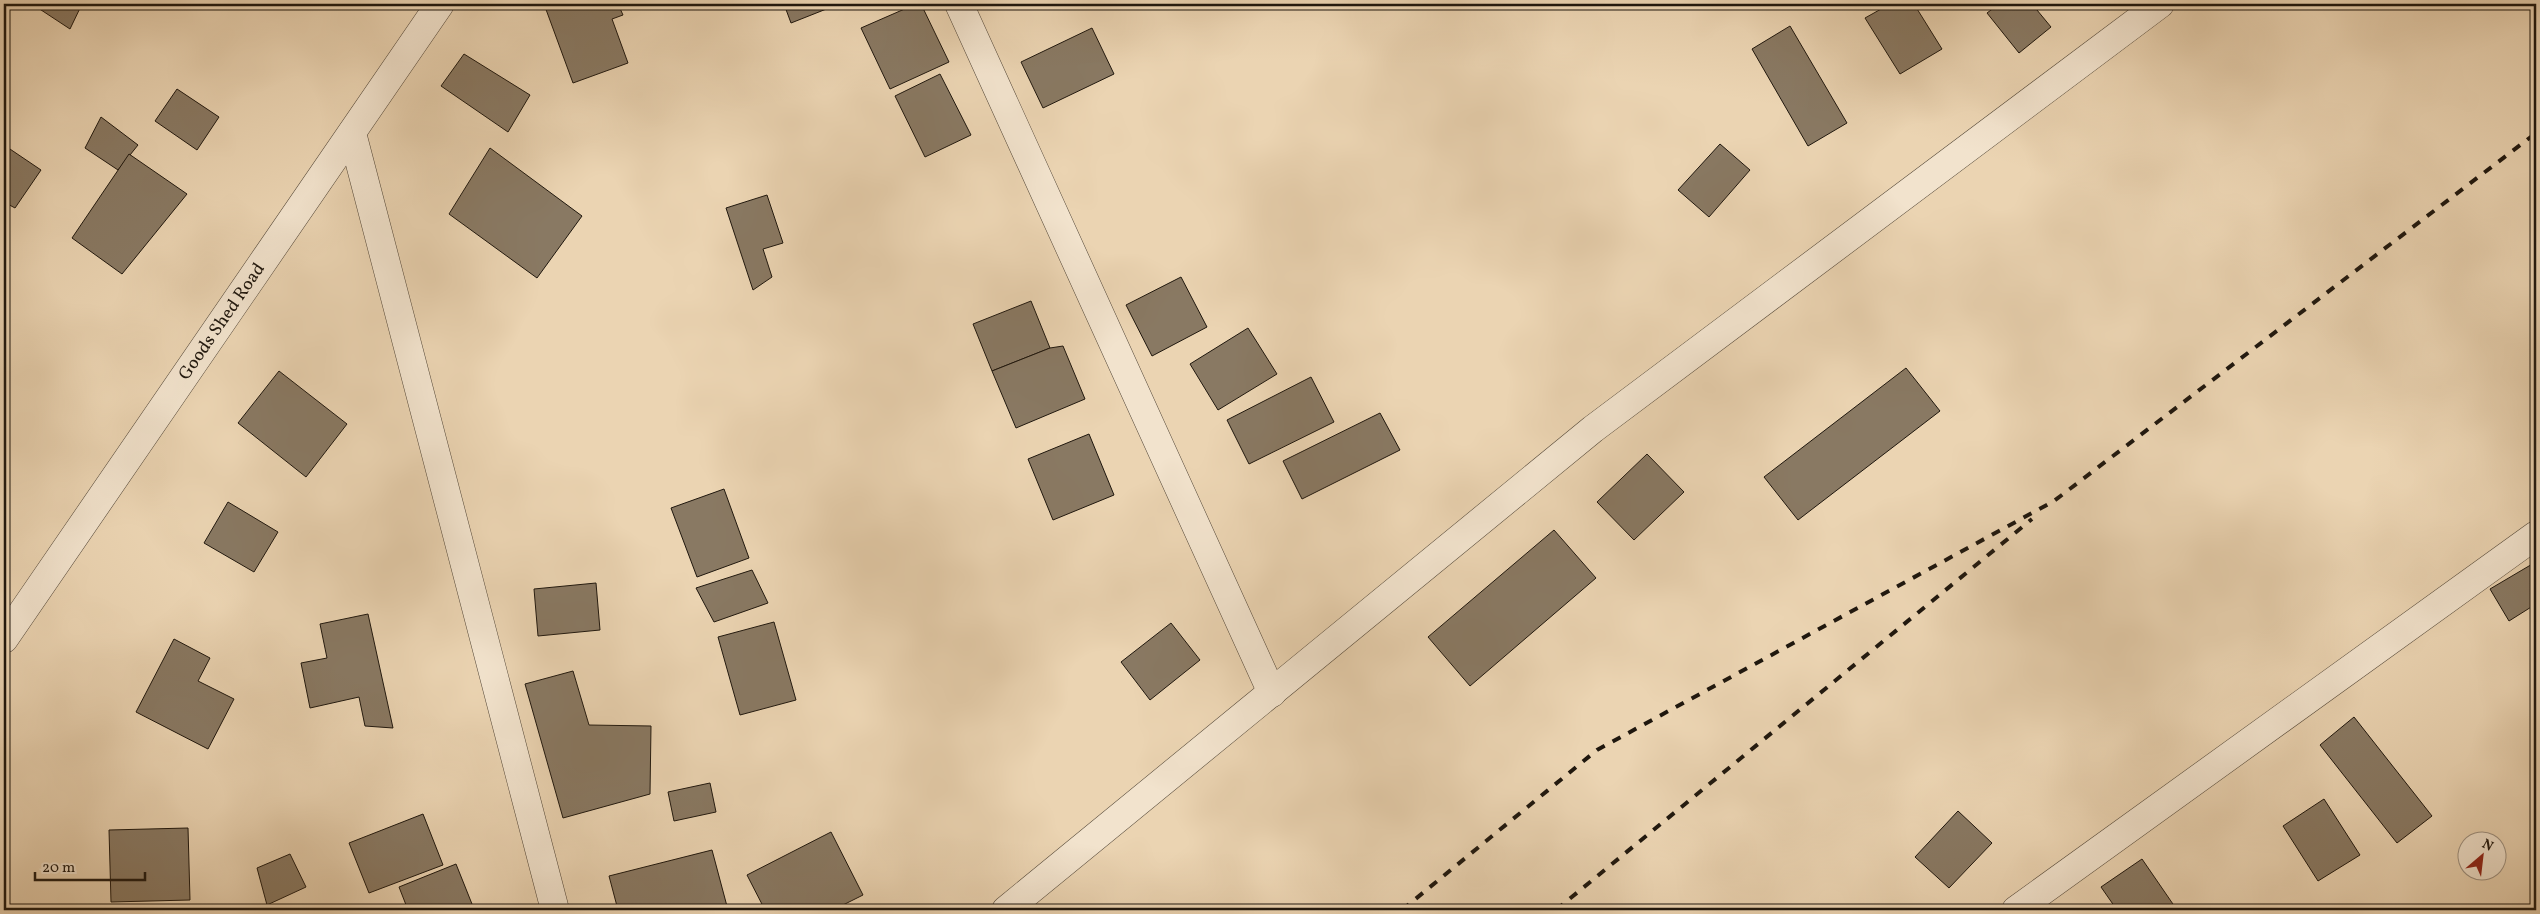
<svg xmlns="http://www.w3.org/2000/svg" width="2540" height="914" font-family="Vollkorn,serif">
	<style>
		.building { fill: #897963; stroke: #1f170e }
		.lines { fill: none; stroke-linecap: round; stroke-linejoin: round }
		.minor-casing { stroke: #524637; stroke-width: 29 }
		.minor { stroke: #f2e3cd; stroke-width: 28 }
		.rail { stroke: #1f170e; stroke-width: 4; stroke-dasharray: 9 9; stroke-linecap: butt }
		.labels { text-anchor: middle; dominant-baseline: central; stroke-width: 4; stroke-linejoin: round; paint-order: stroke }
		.street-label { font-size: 18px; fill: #1f170e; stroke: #f2e3cd }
	</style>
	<rect width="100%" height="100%" fill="#ebd4b2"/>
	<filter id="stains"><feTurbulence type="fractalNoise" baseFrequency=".004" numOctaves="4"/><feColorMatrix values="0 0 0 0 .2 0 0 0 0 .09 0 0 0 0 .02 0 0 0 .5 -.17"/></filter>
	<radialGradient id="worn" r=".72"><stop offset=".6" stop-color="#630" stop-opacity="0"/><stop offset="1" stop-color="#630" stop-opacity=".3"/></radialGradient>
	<g class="building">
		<polygon points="32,4 82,4 70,29"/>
		<polygon points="544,4 618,4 623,15 612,19 628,63 573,83"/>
		<polygon points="784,4 839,4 791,23"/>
		<polygon points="916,4 921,4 949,62 890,89 861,28"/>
		<polygon points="1890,4 1914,4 1942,49 1900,74 1865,18"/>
		<polygon points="1999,4 2032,4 2051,27 2019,53 1987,13"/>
		<polygon points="1790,26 1847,123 1808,146 1752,49"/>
		<polygon points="1092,28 1114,74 1043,108 1021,62"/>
		<polygon points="464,54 530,95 508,132 441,86"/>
		<polygon points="940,74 971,135 925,157 895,96"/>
		<polygon points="177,89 219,117 197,150 155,121"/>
		<polygon points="101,117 138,145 118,170 85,148"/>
		<polygon points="1720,144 1750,170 1709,217 1678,190"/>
		<polygon points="4,145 41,170 15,208 4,202"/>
		<polygon points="490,148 582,216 537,278 449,214"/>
		<polygon points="129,154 187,194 122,274 72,238"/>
		<polygon points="767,195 783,243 763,249 772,277 753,290 726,208"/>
		<polygon points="1181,277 1207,327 1152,356 1126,305"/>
		<polygon points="1031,301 1050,348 992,371 973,324"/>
		<polygon points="1248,328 1277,374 1218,410 1190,364"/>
		<polygon points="1063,346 1085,399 1016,428 992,371 1050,348"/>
		<polygon points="1906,368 1940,411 1798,520 1764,477"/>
		<polygon points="279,371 347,424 306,477 238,423"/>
		<polygon points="1311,377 1334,422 1249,464 1227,420"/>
		<polygon points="1380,413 1400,450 1302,499 1283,461"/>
		<polygon points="1089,434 1114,495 1053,520 1028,459"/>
		<polygon points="1647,454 1684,492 1634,540 1597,502"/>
		<polygon points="724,489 749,558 697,577 671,508"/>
		<polygon points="228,502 278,532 254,572 204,543"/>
		<polygon points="1554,530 1596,578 1470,686 1428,637"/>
		<polygon points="2534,563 2536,568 2536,604 2509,621 2490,589"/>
		<polygon points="752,570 768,603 714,622 696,588"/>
		<polygon points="596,583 600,630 538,636 534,589"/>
		<polygon points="368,614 393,728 365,726 359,697 310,708 301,663 327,658 320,624"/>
		<polygon points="774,622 796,700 740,715 718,637"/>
		<polygon points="1171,623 1200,660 1150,700 1121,662"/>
		<polygon points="174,639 210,658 198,681 234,699 208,749 136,712"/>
		<polygon points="573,671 589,725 651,726 650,794 563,818 525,684"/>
		<polygon points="2354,717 2432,816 2397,843 2320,745"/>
		<polygon points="710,783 716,812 674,821 668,792"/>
		<polygon points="2324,799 2360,855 2318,881 2283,826"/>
		<polygon points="1958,811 1992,843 1949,888 1915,857"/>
		<polygon points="423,814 443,865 369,893 349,843"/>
		<polygon points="188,828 190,900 111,902 109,830"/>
		<polygon points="831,832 863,895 833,910 765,910 747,875"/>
		<polygon points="712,850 728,910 618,910 609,876"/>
		<polygon points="290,854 306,887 267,905 257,868"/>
		<polygon points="2142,859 2175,907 2170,910 2117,910 2101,887"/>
		<polygon points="456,864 474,909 408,910 399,887"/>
	</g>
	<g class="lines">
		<defs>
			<g id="minor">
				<polyline points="959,4 1272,693"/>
				<polyline points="352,133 555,910"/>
				<path id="s1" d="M4 639 440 4"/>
				<polyline points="1006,910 1593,429 2160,4"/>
				<polyline points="2016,910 2536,535"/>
			</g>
		</defs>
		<use href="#minor" class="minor-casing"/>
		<use href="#minor" class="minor"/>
		<g class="rail">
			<polyline points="1402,910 1597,750 2054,501 2536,133"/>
			<polyline points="1556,910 2032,519"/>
		</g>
	</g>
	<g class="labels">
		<g class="street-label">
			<text stroke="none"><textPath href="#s1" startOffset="385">Goods Shed Road</textPath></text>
		</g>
	</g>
	<rect width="2540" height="914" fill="none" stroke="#ebd4b2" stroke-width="20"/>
	<rect x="5" y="5" width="2530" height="904" fill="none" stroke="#1f170e" stroke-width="2.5"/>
	<rect x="10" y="10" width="2520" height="894" fill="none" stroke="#1f170e"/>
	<g transform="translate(2482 856) rotate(28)"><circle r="24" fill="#f2e3cd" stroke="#9e9181"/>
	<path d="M0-4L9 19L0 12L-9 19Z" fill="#8f2418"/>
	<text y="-8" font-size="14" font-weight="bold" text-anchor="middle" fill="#1f170e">N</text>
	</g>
	<path d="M35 872v8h110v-8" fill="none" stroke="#1f170e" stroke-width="2.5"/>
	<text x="42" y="872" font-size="15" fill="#1f170e" stroke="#f2e3cd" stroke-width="4" paint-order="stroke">20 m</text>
	<rect width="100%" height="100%" filter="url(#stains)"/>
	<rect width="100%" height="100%" fill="url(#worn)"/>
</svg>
